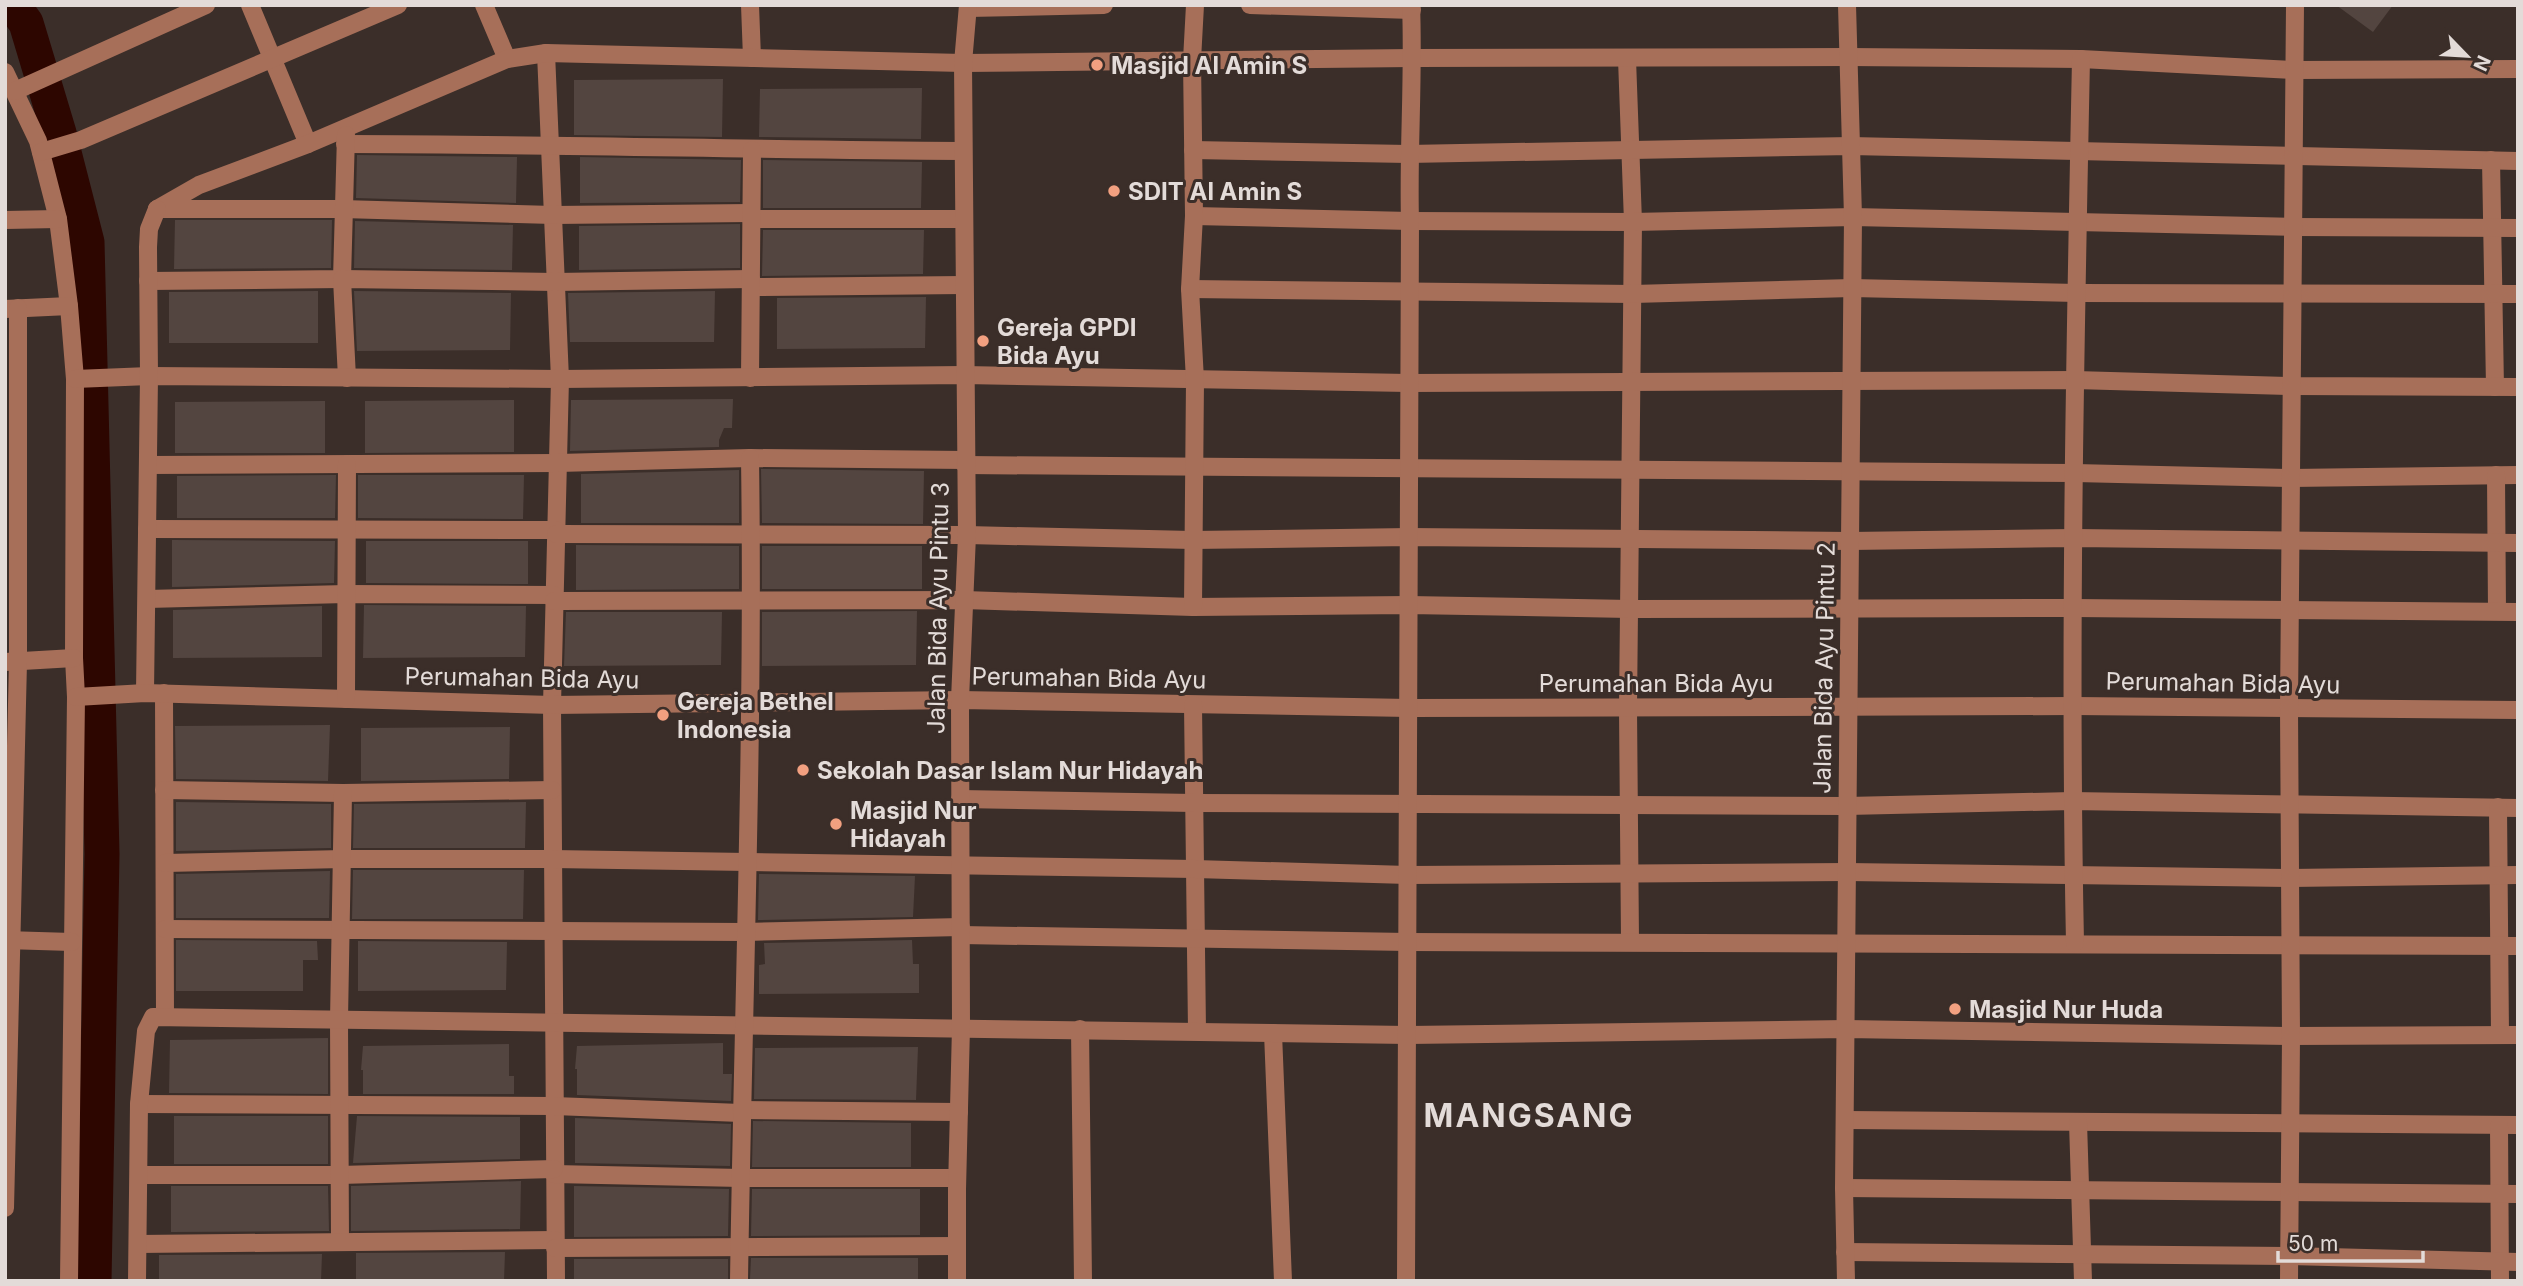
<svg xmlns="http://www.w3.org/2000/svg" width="2523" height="1286" font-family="Inter,sans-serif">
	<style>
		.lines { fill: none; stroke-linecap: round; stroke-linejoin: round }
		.river { stroke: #2d0600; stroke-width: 35 }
		.building { fill: #534540 }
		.minor { stroke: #a76f59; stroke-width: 18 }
		.poi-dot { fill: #f2a080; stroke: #3b2e29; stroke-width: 2.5 }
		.labels { text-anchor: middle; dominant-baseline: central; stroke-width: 6; stroke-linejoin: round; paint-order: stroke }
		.poi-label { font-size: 24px; font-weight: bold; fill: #e3dbd8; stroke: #3b2e29; text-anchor: start }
		.street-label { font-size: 24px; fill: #e3dbd8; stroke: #3b2e29 }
		.district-label { font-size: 32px; font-weight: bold; letter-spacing: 2px; fill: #e3dbd8; stroke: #3b2e29 }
	</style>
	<rect width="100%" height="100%" fill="#3b2e29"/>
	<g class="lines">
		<polyline class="river" points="13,5 26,23 59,133 87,242 102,854 94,1281"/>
	</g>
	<g class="building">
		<polygon points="2336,5 2393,5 2373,32"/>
		<polygon points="723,79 722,137 574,135 574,80"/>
		<polygon points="922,88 921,139 759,137 760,89"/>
		<polygon points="357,155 517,157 516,203 356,198"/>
		<polygon points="580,157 741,160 740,202 580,203"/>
		<polygon points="763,160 922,162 921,208 763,208"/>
		<polygon points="175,220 332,220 331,268 174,269"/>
		<polygon points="355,221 513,225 512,270 354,268"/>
		<polygon points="740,224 740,268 579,270 579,226"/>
		<polygon points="763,230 924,230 923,274 762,276"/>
		<polygon points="318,291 318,343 169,343 169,292"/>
		<polygon points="354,291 511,293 510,350 357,351"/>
		<polygon points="715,291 714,342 570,342 568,293"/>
		<polygon points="926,297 925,348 777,349 777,298"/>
		<polygon points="733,399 732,428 724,428 719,440 719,447 570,451 571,400"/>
		<polygon points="514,400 514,452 365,453 365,401"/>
		<polygon points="325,401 325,453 175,453 175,402"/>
		<polygon points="761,469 924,471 923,524 762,523"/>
		<polygon points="739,470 739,523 581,523 581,474"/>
		<polygon points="336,475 335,518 177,518 177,476"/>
		<polygon points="358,475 524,475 523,519 358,518"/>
		<polygon points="172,540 335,541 334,583 172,587"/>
		<polygon points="366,541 528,541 528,584 366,583"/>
		<polygon points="576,545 739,546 739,589 576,590"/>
		<rect x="762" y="546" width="160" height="43"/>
		<polygon points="364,605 526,606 525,657 363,658"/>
		<polygon points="322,606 322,657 173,658 173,610"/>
		<polygon points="917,611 916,665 762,666 762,612"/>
		<polygon points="566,612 722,612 721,665 564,666"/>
		<polygon points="330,725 328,781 176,779 175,726"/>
		<polygon points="510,727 509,779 361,781 361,728"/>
		<polygon points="176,802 331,804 331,848 176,851"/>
		<polygon points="526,802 525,848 353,848 354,804"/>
		<polygon points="353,870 524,870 523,919 352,919"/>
		<polygon points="330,871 329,918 176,918 176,874"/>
		<polygon points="759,874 915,876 913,917 758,920"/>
		<polygon points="176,940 317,941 318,960 303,960 303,991 176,991"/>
		<polygon points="912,940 913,964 919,964 919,993 759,994 759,965 765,964 764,943"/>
		<polygon points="358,941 507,942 506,990 358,991"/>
		<polygon points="328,1038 328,1094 169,1093 170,1040"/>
		<polygon points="723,1043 723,1074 732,1074 731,1101 577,1095 577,1069 575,1069 577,1046"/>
		<polygon points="509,1044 509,1076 514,1076 514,1094 363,1094 363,1070 361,1070 363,1046"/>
		<polygon points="918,1047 916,1100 754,1099 755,1048"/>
		<rect x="174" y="1116" width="154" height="48"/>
		<polygon points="357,1116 520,1117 520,1159 353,1163"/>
		<polygon points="575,1118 731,1124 730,1166 575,1163"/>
		<polygon points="753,1121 911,1123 911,1167 752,1167"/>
		<polygon points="521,1181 520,1229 351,1231 351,1186"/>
		<polygon points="171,1186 328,1186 329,1231 171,1232"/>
		<polygon points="574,1186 729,1189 728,1236 574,1237"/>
		<polygon points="752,1189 920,1189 920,1235 751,1236"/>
		<polygon points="505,1252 504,1281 356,1281 356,1253"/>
		<polygon points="322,1254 321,1281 159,1281 159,1255"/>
		<polygon points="751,1258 918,1258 918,1281 756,1281 750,1279"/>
		<polygon points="574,1259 728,1259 728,1280 574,1281"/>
	</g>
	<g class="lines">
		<g class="minor">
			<polyline points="250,5 308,144"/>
			<polyline points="484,5 507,59"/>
			<polyline points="750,5 752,58"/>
			<polyline points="1250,5 1412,10"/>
			<polyline points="968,8 1104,5"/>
			<polyline points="546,53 560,379 552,705 556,1281"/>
			<polyline points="1627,59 1633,222 1628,708 1630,941"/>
			<polyline points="5,72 38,141 58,219 69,306 75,379 74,658 76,697 69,1281"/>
			<polyline points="15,91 206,5"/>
			<path d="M345 144C551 144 757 150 963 151"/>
			<polyline points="1193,150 1408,154 1851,146 2518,161"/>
			<polyline points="41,152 81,140 398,5"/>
			<polyline points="2491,160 2495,387"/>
			<polyline points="157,209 199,185 308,144 507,59 546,53 963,63 1413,58 1848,57 2081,59 2295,70 2518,69"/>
			<polyline points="157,209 342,209 553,215 751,213"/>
			<polyline points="1194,216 1410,221 1633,222 1853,217 2294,227 2518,228"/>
			<polyline points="751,219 964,219"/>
			<polyline points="5,220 58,219"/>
			<polyline points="148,281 342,279 346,135"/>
			<polyline points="751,287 964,285"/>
			<polyline points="1190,289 1633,294 1852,288 2077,293 2518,294"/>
			<polyline points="5,309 69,306"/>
			<polyline points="347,378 342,279 555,282 751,279"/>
			<polyline points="750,378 752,150"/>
			<polyline points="75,379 149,376 560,379 964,375 1408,383 2075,380 2292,386 2518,387"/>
			<polyline points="148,465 558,463 750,458 966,460"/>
			<polyline points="965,465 2075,473 2291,478 2518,475"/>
			<polyline points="2496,475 2497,611"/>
			<polyline points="147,529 556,530"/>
			<polyline points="556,534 967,535 1192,540 1409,537 1850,541 2075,538 2518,543"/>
			<polyline points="147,599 346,594 554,595"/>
			<polyline points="554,601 964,600 1193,607 1409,605 1630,609 2074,608 2518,612"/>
			<polyline points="1193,607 1195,380 1190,289 1194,216 1192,60 1195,5"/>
			<polyline points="5,662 74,658"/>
			<polyline points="145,693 149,376 148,247 149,229 157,209"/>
			<polyline points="164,693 165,1016"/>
			<polyline points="76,697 145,693 552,705 960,700 1409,708 2074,706 2518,710"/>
			<polyline points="346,699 347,464"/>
			<polyline points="1193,705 1197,1031"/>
			<polyline points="164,790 343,793 552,790"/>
			<polyline points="960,799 1194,803 1847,806 2072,801 2518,808"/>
			<polyline points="2498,807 2500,1035"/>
			<polyline points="165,863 343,859 552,859 1195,869 1408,875 1847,872 2290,878 2518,875"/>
			<polyline points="165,929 745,932 961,927"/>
			<polyline points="961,935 1408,942 2518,946"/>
			<polyline points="5,940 72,942"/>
			<path d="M2075 943C2069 648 2075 353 2081 59"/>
			<polyline points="1080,1029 1083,1281"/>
			<polyline points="1273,1033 1283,1281"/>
			<polyline points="139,1104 554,1106 741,1113"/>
			<polyline points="741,1110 959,1112"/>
			<polyline points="1846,1120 2518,1125"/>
			<polyline points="2078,1122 2083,1281"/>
			<polyline points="2499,1126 2500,1281"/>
			<polyline points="554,1174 741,1178 957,1178"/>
			<polyline points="139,1175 340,1175 554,1169"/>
			<polyline points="1844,1188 2518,1194"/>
			<polyline points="5,1208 18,662 18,308"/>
			<polyline points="340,1242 339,1020 343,793"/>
			<polyline points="138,1244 555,1240"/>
			<polyline points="555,1248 957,1246"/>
			<polyline points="1845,1252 2290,1256 2518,1262"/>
			<polyline points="137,1281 139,1104 146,1031 153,1017 1408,1035 1846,1029 2291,1036 2518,1035"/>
			<path d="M739 1281C743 1006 754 732 750 458"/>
			<polyline points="957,1281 957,1189 961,1027 960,700 967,535 963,63 968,5"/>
			<path d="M1406 1281 1410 221C1408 149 1414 77 1411 5"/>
			<polyline points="1846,1281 1844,1188 1853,217 1847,5"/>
			<polyline points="2289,1281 2291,1036 2289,708 2295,5"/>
		</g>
	</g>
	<g class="poi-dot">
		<circle cx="1097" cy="65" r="7"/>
		<circle cx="1114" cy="191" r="7"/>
		<circle cx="983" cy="341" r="7"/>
		<circle cx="663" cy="715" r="7"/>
		<circle cx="803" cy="770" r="7"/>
		<circle cx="836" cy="824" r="7"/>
		<circle cx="1955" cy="1009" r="7"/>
	</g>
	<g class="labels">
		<g class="poi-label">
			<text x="1111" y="65">Masjid Al Amin S</text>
			<text x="1128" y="191">SDIT Al Amin S</text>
			<text x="997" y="327">Gereja GPDI<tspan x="997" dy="28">Bida Ayu</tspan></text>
			<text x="677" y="701">Gereja Bethel<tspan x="677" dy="28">Indonesia</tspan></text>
			<text x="817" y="770">Sekolah Dasar Islam Nur Hidayah</text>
			<text x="850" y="810">Masjid Nur<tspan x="850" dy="28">Hidayah</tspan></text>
			<text x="1969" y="1009">Masjid Nur Huda</text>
		</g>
		<g class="street-label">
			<text transform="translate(938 608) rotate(-89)">Jalan Bida Ayu Pintu 3</text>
			<text transform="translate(1824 668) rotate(-89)">Jalan Bida Ayu Pintu 2</text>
			<text transform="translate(522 678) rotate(1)">Perumahan Bida Ayu</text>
			<text transform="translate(1089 678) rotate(1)">Perumahan Bida Ayu</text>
			<text x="1656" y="683">Perumahan Bida Ayu</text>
			<text transform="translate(2223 683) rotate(1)">Perumahan Bida Ayu</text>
		</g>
		<g class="district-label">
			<text x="1529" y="1115">MANGSANG</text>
		</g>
	</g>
	<rect width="2523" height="1286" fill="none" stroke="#e3dbd8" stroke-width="14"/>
	<g transform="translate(2467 56) rotate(115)" stroke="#3b2e29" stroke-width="5" paint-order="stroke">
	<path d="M0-5L12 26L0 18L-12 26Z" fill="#e3dbd8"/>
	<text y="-10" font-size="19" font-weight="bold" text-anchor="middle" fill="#e3dbd8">N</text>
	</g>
	<path d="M2278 1251v10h145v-10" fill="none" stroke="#e3dbd8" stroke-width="3.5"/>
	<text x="2288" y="1251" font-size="21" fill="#e3dbd8" stroke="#3b2e29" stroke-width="5" paint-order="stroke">50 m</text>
</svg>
